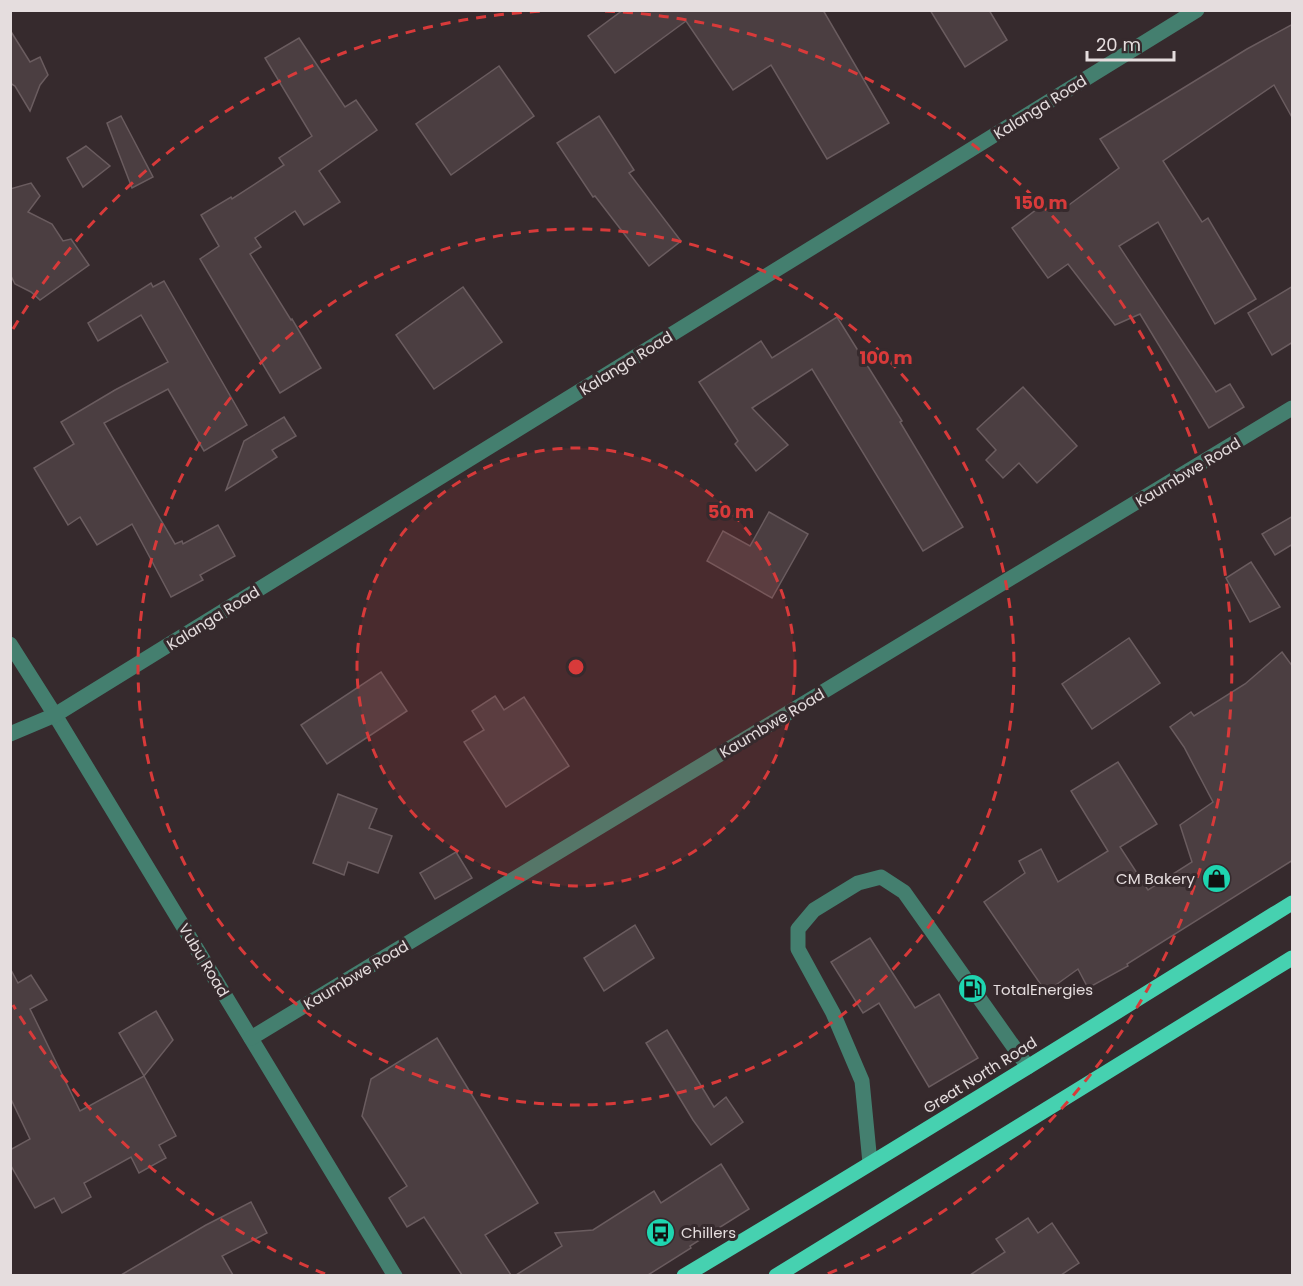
<svg xmlns="http://www.w3.org/2000/svg" width="1303" height="1286" font-family="Poppins,sans-serif">
	<style>
		.building { fill: #4b3e41; stroke: #6a5c5f; stroke-width: 1.5 }
		.lines { fill: none; stroke-linecap: round; stroke-linejoin: round }
		.minor { stroke: #447f6f; stroke-width: 15 }
		.major { stroke: #46d1b0; stroke-width: 15 }
		.ring { fill: none; stroke: #d83a3a; stroke-width: 3; stroke-dasharray: 10 8 }
		.labels { text-anchor: middle; dominant-baseline: central; stroke-width: 6; stroke-linejoin: round; paint-order: stroke }
		.street-label { font-size: 15px; fill: #e5ddde; stroke: #362a2d }
		.poi-label { font-size: 15px; fill: #e5ddde; stroke: #362a2d; text-anchor: start }
		.centre { fill: #d83a3a; stroke: #362a2d; stroke-width: 3 }
		.ring-label { font-size: 18px; text-anchor: middle; font-weight: bold; fill: #d83a3a; stroke: #362a2d; stroke-width: 6; stroke-linejoin: round; paint-order: stroke }
	</style>
	<rect width="100%" height="100%" fill="#362a2d"/>
	<g class="building">
		<polygon points="623,10 823,10 889,123 827,159 771,65 733,90 686,21 615,73 588,36"/>
		<polygon points="930,10 989,10 1007,40 965,67"/>
		<polygon points="1293,24 1293,119 1274,85 1163,161 1202,222 1208,218 1256,299 1215,324 1158,222 1119,246 1216,392 1230,384 1244,407 1209,428 1140,314 1115,325 1068,264 1048,278 1012,228 1053,197 1062,210 1119,168 1100,139 1247,49"/>
		<polygon points="10,30 30,62 40,57 48,75 40,85 30,111 15,86 10,83"/>
		<polygon points="299,38 345,107 356,100 377,130 319,171 340,202 304,225 295,211 255,238 261,247 250,254 291,320 292,319 321,368 280,393 200,259 219,246 201,215 231,197 232,199 284,165 279,158 312,136 265,58"/>
		<polygon points="499,66 534,116 451,175 416,124"/>
		<polygon points="121,116 153,177 132,188 107,123"/>
		<polygon points="599,116 634,170 629,173 681,241 649,266 595,196 593,197 557,143"/>
		<polygon points="86,146 110,166 83,187 67,158"/>
		<polygon points="31,183 40,196 28,212 52,224 63,241 71,239 89,265 40,300 31,292 15,284 10,274 10,189"/>
		<polygon points="164,281 247,425 204,451 168,389 104,423 175,544 182,541 183,544 218,525 235,556 200,575 203,580 171,597 132,524 97,545 80,517 68,525 34,468 74,444 61,422 115,390 168,362 141,315 98,341 88,323 151,283 153,287"/>
		<polygon points="1293,286 1293,342 1272,355 1248,313"/>
		<polygon points="463,287 502,342 434,389 396,335"/>
		<polygon points="837,317 902,421 900,422 963,527 923,551 812,369 752,408 788,445 756,471 735,444 738,441 699,382 761,341 772,358"/>
		<polygon points="1023,387 1077,446 1037,483 1019,463 1003,478 986,460 996,450 977,429"/>
		<polygon points="284,417 296,436 272,450 277,457 226,490 244,441"/>
		<polygon points="769,512 808,534 772,598 707,561 723,531 750,546"/>
		<polygon points="1293,516 1293,544 1275,555 1262,534"/>
		<polygon points="1251,562 1280,607 1250,622 1226,578"/>
		<polygon points="1129,638 1160,683 1092,729 1062,684"/>
		<polygon points="1282,652 1293,667 1293,860 1127,964 1128,966 1088,988 1078,969 1046,992 984,902 1025,873 1019,861 1041,849 1058,882 1108,851 1071,791 1118,762 1157,824 1120,847 1148,890 1192,862 1180,825 1213,802 1184,747 1170,727 1191,712 1194,716 1245,684"/>
		<polygon points="381,672 407,711 327,764 301,725"/>
		<polygon points="495,696 504,710 524,697 569,766 506,807 464,742 484,730 472,711"/>
		<polygon points="338,794 377,809 369,828 392,836 378,873 348,862 344,875 313,863"/>
		<polygon points="456,852 472,878 435,899 420,873"/>
		<polygon points="635,925 654,958 604,991 584,958"/>
		<polygon points="870,938 915,1008 939,994 978,1058 929,1087 879,1003 863,1013 831,962"/>
		<polygon points="10,968 18,983 31,975 47,1000 30,1009 80,1111 144,1076 176,1136 159,1145 166,1158 139,1173 131,1157 84,1183 91,1197 62,1213 54,1198 35,1208 10,1164 10,1150 30,1139 10,1097"/>
		<polygon points="156,1011 173,1040 144,1076 119,1033"/>
		<polygon points="667,1030 714,1107 726,1097 743,1122 711,1145 693,1120 646,1043"/>
		<polygon points="437,1038 538,1203 485,1235 511,1275 462,1275 424,1217 407,1227 389,1198 407,1186 362,1116 371,1079"/>
		<polygon points="721,1164 749,1209 690,1246 691,1248 648,1275 516,1275 562,1246 555,1233 593,1230 654,1191 661,1203"/>
		<polygon points="251,1202 267,1233 222,1256 233,1275 121,1275 206,1225"/>
		<polygon points="1028,1218 1038,1233 1052,1223 1079,1263 1061,1275 970,1275 1005,1252 996,1239"/>
	</g>
	<g class="lines">
		<g class="minor">
			<polyline points="10,644 55,715 395,1276"/>
			<polyline points="10,734 55,715 1197,10"/>
			<polyline points="251,1038 1292,408"/>
			<polyline points="870,1163 862,1081 833,1013 798,949 798,929 814,910 858,883 881,877 904,892 1028,1067"/>
		</g>
		<g class="major">
			<path d="M684 1276C889 1154 1091 1028 1292 903"/>
			<polyline points="776,1276 1292,958"/>
		</g>
	</g>
	<circle cx="576" cy="667" r="219" fill="#d83a3a" fill-opacity=".12"/>
	<g class="ring">
		<circle cx="576" cy="667" r="219"/>
		<circle cx="576" cy="667" r="438"/>
		<path d="M325 1274A657 657 0 0 1 13 1005M13 329A657 657 0 0 1 547 11M605 11A657 657 0 0 1 827 1274"/>
	</g>
	<defs>
		<symbol id="shop-disc" viewBox="-11 -11 22 22"><circle r="9.5" fill="#1ed5b0" stroke="#362a2d"/><path d="M-5-2.5h2.3a2.7 3.5 0 0 1 5.4 0H5L5.5 6h-11ZM-1.5-2.5h3a1.5 2.3 0 0 0-3 0Z" fill="#111"/></symbol>
		<symbol id="fuel-disc" viewBox="-11 -11 22 22"><circle r="9.5" fill="#1ed5b0" stroke="#362a2d"/><path d="M-5.5-6h7V0h2V4h1.3V-2.5L3-4.5l.8-.8L6-3V5H2.5V1h-1V6h-7ZM-4.2-4.7v3.2H.2V-4.7Z" fill="#111"/></symbol>
		<symbol id="bus-disc" viewBox="-11 -11 22 22"><circle r="9.5" fill="#1ed5b0" stroke="#362a2d"/><path d="M-5-6H5V4H4V6H2V4H-2V6H-4V4H-5ZM-3.5-4V0h7V-4ZM-3.5 1.2v1.5H-2V1.2ZM2 1.2v1.5H3.5V1.2Z" fill="#111"/></symbol>
	</defs>
	<g fill-rule="evenodd">
		<use href="#shop-disc" x="1200" y="862" width="33" height="33"/>
		<use href="#fuel-disc" x="956" y="972" width="33" height="33"/>
		<use href="#bus-disc" x="644" y="1216" width="33" height="33"/>
	</g>
	<g class="labels">
		<g class="street-label">
			<text transform="translate(1040 107) rotate(-32)">Kalanga Road</text>
			<text transform="translate(626 363) rotate(-32)">Kalanga Road</text>
			<text transform="translate(1188 472) rotate(-31)">Kaumbwe Road</text>
			<text transform="translate(213 618) rotate(-32)">Kalanga Road</text>
			<text transform="translate(772 723) rotate(-31)">Kaumbwe Road</text>
			<text transform="translate(204 960) rotate(59)">Vubu Road</text>
			<text transform="translate(356 975) rotate(-31)">Kaumbwe Road</text>
			<text transform="translate(980 1075) rotate(-32)">Great North Road</text>
		</g>
		<g class="poi-label">
			<text x="1195" y="878" text-anchor="end">CM Bakery</text>
			<text x="993" y="989">TotalEnergies</text>
			<text x="681" y="1232">Chillers</text>
		</g>
	</g>
	<circle cx="576" cy="667" r="9" class="centre"/>
	<g class="ring-label">
		<text x="1041" y="209">150 m</text>
		<text x="886" y="364">100 m</text>
		<text x="731" y="518">50 m</text>
	</g>
	<rect width="1303" height="1286" fill="none" stroke="#e5ddde" stroke-width="24"/>
	<path d="M1087 51v9h87v-9" fill="none" stroke="#e5ddde" stroke-width="3"/>
	<text x="1096" y="51" font-size="18" fill="#e5ddde" stroke="#362a2d" stroke-width="4.5" paint-order="stroke">20 m</text>
</svg>
